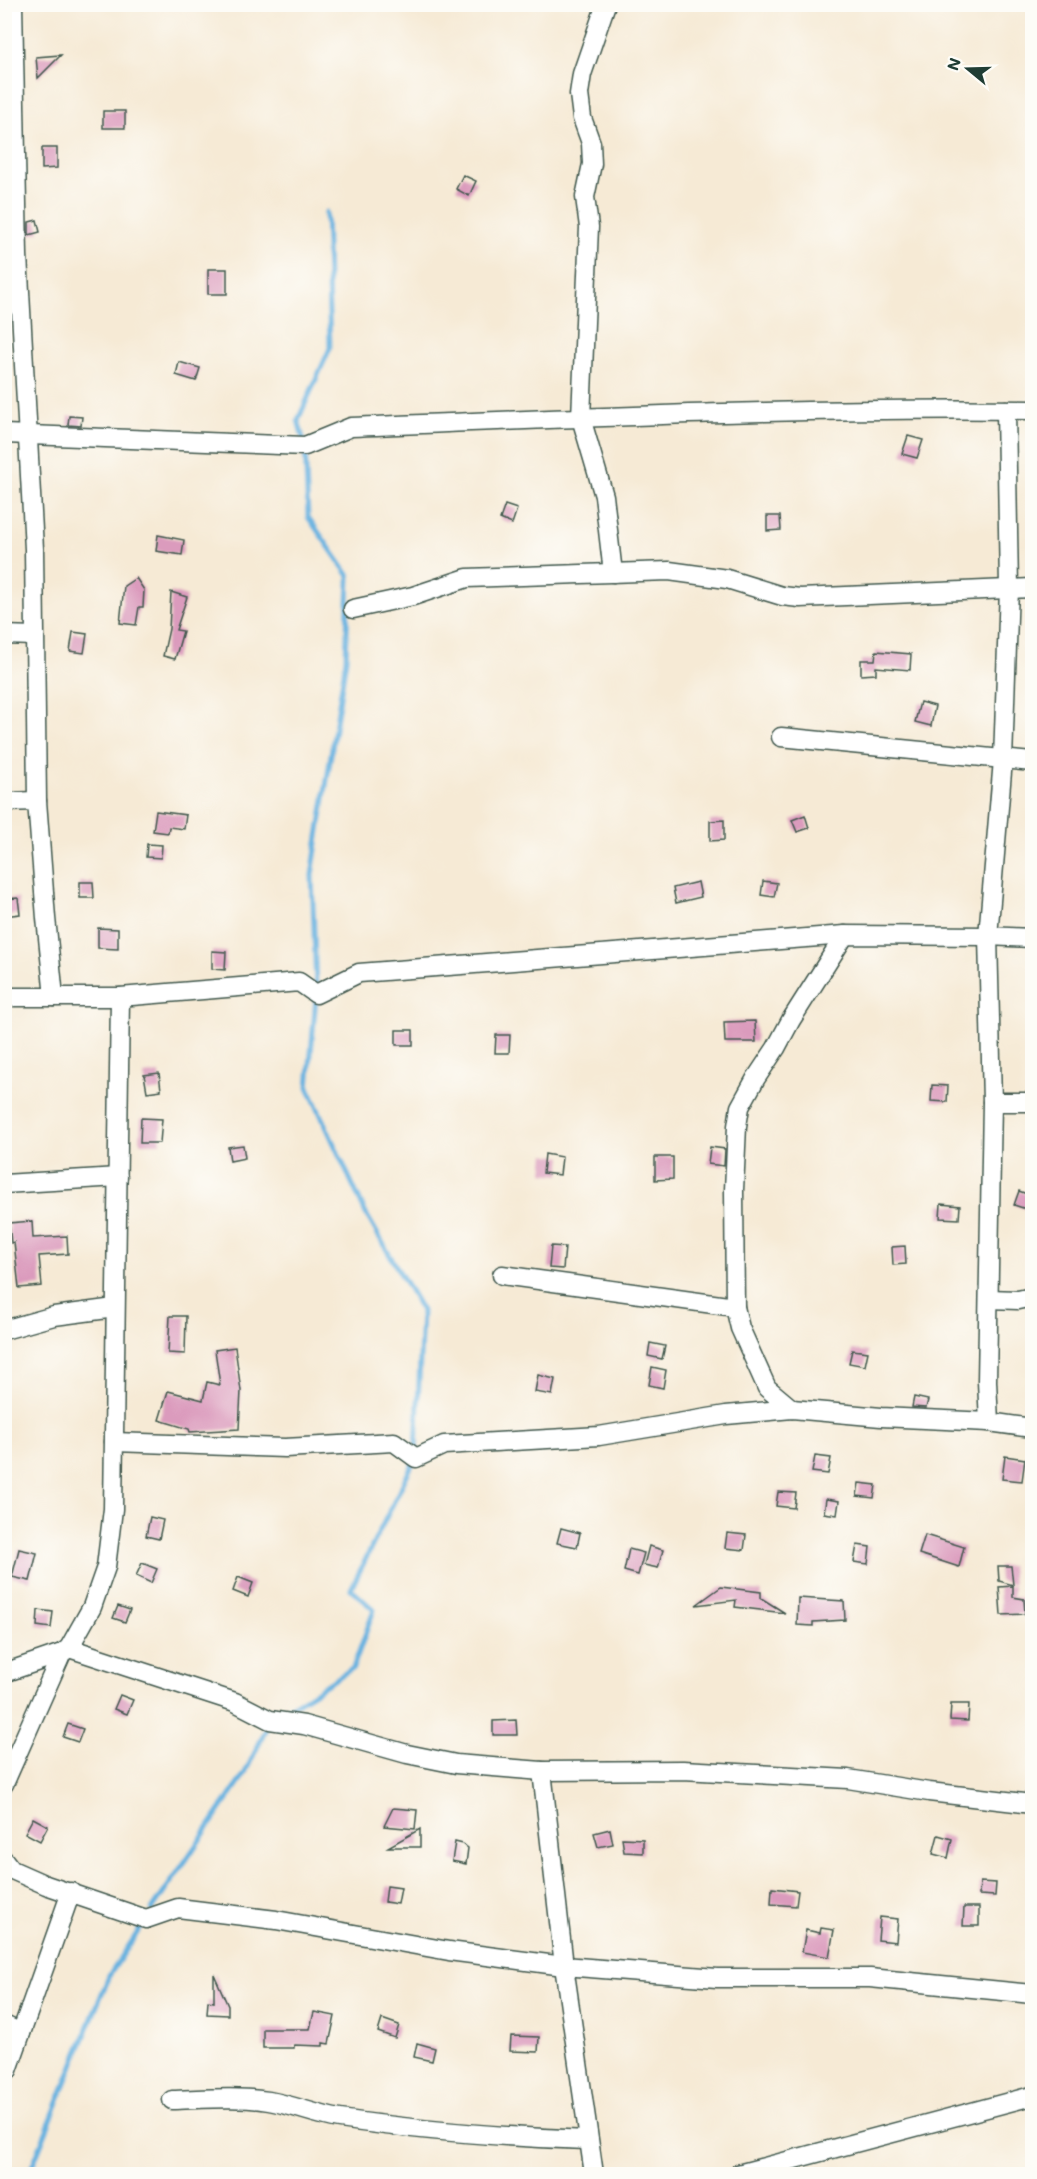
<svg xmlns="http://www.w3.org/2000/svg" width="1037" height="2179" font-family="Mali,sans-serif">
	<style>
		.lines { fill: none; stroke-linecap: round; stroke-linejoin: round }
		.stream { stroke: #68b2e0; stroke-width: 5 }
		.building { fill: #db9bbd }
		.minor-casing { stroke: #3f574c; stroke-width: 21 }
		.minor { stroke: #fff; stroke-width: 18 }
	</style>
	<rect width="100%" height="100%" fill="#fdfcf7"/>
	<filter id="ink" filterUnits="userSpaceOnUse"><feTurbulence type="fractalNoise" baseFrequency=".0167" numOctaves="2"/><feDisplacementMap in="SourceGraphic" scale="12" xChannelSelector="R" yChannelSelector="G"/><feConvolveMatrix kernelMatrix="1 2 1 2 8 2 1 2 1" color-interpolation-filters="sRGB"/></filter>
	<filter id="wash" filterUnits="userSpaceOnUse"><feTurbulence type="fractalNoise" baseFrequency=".008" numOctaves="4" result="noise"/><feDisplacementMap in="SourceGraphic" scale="24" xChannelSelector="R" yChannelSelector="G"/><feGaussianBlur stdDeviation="1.35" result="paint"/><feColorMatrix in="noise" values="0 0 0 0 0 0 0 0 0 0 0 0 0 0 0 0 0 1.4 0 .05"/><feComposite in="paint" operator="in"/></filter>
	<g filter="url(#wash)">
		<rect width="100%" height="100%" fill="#f6ead5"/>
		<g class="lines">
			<g class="stream">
				<polyline points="316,988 312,875 346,659 349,576 308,517 305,446 298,420 330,348 326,212"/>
				<polyline points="316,997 308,1087 366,1214 422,1311 416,1452"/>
				<polyline points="278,1715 353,1668 374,1610 351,1589 414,1461"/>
				<polyline points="152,1910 244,1775 269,1723"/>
				<polyline points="29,2174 109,1976 145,1921"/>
			</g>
		</g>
		<g id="blocks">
			<g class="building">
				<polygon points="61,55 38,78 36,57"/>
				<rect x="103" y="111" width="22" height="17"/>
				<polygon points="42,148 57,148 57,168 42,169"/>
				<polygon points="463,175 476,181 469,196 456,189"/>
				<polygon points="37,220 40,232 29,235 29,222"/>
				<rect x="208" y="269" width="19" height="25"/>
				<polygon points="179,362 200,368 196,381 176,375"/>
				<polygon points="69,416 82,417 81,426 68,425"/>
				<polygon points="908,436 923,440 917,458 902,454"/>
				<polygon points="505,505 517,509 512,524 500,519"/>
				<polygon points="767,516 780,516 781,530 767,531"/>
				<polygon points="158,535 184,540 182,555 156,551"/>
				<polygon points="136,578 144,590 143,607 139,607 136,625 120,623 124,586"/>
				<polygon points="171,592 187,597 176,630 183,631 175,659 163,656 169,629"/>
				<polygon points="73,632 87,634 84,653 70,651"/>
				<polygon points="876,651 911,654 910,670 876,667 876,674 861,675 861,660 875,660"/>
				<polygon points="920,702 935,706 931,726 915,722"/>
				<polygon points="156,811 186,815 184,829 169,827 168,833 153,831"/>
				<polygon points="805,815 809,828 797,832 792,820"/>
				<polygon points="724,820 724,840 710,841 710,821"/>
				<polygon points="147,844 162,845 161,858 146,857"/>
				<polygon points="763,881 777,883 774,897 761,895"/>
				<polygon points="80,882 93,882 94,898 80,898"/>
				<polygon points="698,882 701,897 676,903 673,888"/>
				<polygon points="18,898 20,914 4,916 4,899"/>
				<polygon points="98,928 118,929 118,949 98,948"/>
				<polygon points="212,951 226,952 225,970 212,969"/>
				<polygon points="755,1021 756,1042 725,1042 724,1022"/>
				<rect x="396" y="1030" width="17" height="15"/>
				<polygon points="496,1035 510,1035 509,1053 495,1053"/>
				<polygon points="159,1073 161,1090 147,1092 144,1075"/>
				<polygon points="932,1085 948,1086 947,1102 931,1101"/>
				<polygon points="141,1118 162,1119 160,1143 140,1143"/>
				<polygon points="243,1145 245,1158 230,1161 228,1147"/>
				<polygon points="710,1147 725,1149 724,1166 708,1164"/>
				<polygon points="545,1154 562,1157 560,1175 543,1173"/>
				<polygon points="655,1157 673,1157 673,1179 655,1180"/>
				<polygon points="1019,1191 1032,1196 1029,1210 1014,1205"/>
				<polygon points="941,1204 960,1206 959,1219 940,1218"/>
				<polygon points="32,1221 33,1238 67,1236 68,1254 39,1256 42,1286 19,1288 14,1242 11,1243 9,1223"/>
				<polygon points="551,1246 565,1247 563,1269 549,1268"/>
				<polygon points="905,1246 906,1264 893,1265 892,1247"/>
				<polygon points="170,1316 186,1316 185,1354 168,1353"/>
				<polygon points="650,1343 665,1346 662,1359 648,1356"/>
				<polygon points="235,1347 241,1391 239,1429 190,1432 189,1429 159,1420 168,1391 203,1400 207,1382 220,1385 215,1350"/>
				<polygon points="852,1350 868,1352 865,1366 849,1363"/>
				<polygon points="652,1367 666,1370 663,1388 649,1385"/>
				<polygon points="538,1375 555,1379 552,1395 535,1392"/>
				<polygon points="914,1397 928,1400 926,1408 912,1407"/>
				<polygon points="815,1456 831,1458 828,1474 812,1472"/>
				<polygon points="1005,1456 1025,1459 1022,1481 1002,1479"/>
				<polygon points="859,1483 876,1485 874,1498 857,1496"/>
				<polygon points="778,1492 796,1493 794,1508 776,1506"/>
				<polygon points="826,1499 839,1501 837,1515 824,1513"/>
				<polygon points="150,1517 163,1520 159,1539 146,1536"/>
				<polygon points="561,1528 580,1533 577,1547 557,1543"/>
				<polygon points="727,1533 746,1535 744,1550 725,1548"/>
				<polygon points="925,1535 964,1547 959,1567 919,1554"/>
				<polygon points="857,1545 870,1547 868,1564 854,1562"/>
				<polygon points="649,1546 663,1550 658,1568 644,1565"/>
				<polygon points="19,1549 37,1553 30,1581 12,1577"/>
				<polygon points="629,1549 644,1553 638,1575 624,1571"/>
				<polygon points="142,1563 157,1569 151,1583 136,1576"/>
				<polygon points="998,1566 1011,1566 1013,1585 999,1581"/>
				<polygon points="238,1577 253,1583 248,1597 233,1591"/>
				<polygon points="1013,1586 1013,1597 1024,1599 1025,1614 1001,1615 999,1587"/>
				<polygon points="721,1587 761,1592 761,1598 785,1613 735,1607 736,1600 696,1605"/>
				<polygon points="798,1598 844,1601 845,1620 813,1622 813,1626 797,1625"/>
				<polygon points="118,1606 130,1610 125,1622 113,1618"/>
				<polygon points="38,1610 53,1612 51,1628 37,1626"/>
				<polygon points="120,1695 133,1700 127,1714 114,1709"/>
				<polygon points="951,1704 969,1704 968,1721 950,1720"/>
				<polygon points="516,1720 517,1735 493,1735 493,1721"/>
				<polygon points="68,1724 83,1729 78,1742 63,1737"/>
				<polygon points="393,1808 417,1810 415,1829 384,1826"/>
				<polygon points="33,1818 48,1826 40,1841 25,1833"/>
				<polygon points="420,1829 420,1847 388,1847"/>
				<polygon points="610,1829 613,1844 598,1847 594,1833"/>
				<polygon points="938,1835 952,1839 948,1858 933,1854"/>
				<polygon points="622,1838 643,1839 643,1853 624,1852"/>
				<polygon points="455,1842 463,1844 468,1848 466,1864 452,1861"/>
				<polygon points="980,1882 996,1883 995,1896 979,1895"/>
				<polygon points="387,1886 401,1888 398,1904 385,1902"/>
				<polygon points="772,1888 798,1891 796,1906 771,1904"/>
				<polygon points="964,1907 979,1907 979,1926 963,1926"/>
				<polygon points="880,1917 898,1919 896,1942 878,1940"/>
				<polygon points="821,1928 834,1930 829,1957 802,1952 806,1930 820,1933"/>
				<polygon points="214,1974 228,2006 228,2015 207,2014 208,2001 214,2002"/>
				<polygon points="314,2012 335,2016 329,2044 323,2043 323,2046 294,2045 294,2048 263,2048 263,2029 310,2029"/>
				<polygon points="382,2019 399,2025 395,2038 378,2032"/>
				<polygon points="511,2036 539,2037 538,2052 510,2051"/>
				<polygon points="417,2043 435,2048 432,2061 414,2057"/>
			</g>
		</g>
	</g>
	<g filter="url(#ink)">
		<use href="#blocks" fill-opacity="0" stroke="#3f574c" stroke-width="1.5"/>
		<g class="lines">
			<defs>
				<g id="minor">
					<polyline points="13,4 18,255 34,549 37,801 46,918 54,997"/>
					<polyline points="606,4 582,74 579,94 582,118 591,143 592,164 585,197 589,227 581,418 604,496 613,573"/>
					<path d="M4 434 305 446 351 427C578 418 805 407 1032 410"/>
					<polyline points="353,609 413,596 467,578 669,571 727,579 782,596 800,598 1032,588"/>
					<polyline points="4,635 34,636"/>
					<polyline points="781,737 1032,762"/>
					<polyline points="4,802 37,801"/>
					<polyline points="4,997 120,997 299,982 316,994 359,973 845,935 988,936 1032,938"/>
					<polyline points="992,1102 1032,1102"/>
					<polyline points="4,1184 118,1177"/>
					<polyline points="502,1275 735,1307"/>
					<polyline points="989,1299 1018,1300 1032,1297"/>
					<polyline points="4,1330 54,1316 115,1308"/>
					<polyline points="792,1409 767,1388 740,1328 735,1307 734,1190 737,1126 740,1107 756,1078 776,1048 791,1020 845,935"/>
					<polyline points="989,1422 987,1381 992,1102 988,936 1003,760 1009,588 1006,410"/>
					<polyline points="114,1442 285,1448 394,1442 416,1458 444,1445 599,1436 726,1415 792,1409 881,1417 989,1422 1032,1428"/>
					<polyline points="69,1648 235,1702 270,1720 304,1725 407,1754 456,1764 542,1771 683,1770 848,1779 929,1792 1032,1804"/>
					<polyline points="4,1673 62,1653"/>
					<polyline points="542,1771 564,1966 594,2174"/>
					<polyline points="4,1784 62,1653 69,1648 92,1607 106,1567 113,1509 120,997"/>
					<polyline points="4,1860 12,1870 46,1885 146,1919 178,1908 276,1920 449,1951 564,1966 717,1978 870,1978 1032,1994"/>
					<polyline points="4,2025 21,2033"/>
					<polyline points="4,2073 8,2070 71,1892"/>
					<path d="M172 2100C204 2099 237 2096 269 2101 293 2105 316 2115 340 2119 422 2131 504 2137 587 2140"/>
					<polyline points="738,2174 1032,2096"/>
				</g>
			</defs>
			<use href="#minor" class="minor-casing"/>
			<use href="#minor" class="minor"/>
		</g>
	</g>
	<rect width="1037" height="2179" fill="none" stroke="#fdfcf7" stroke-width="24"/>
	<g transform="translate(968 69) rotate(289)" stroke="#fdfcf7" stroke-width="4.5" paint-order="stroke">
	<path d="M0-4.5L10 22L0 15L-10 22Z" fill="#1f3d34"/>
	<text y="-9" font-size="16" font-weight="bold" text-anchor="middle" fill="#1f3d34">N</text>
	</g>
</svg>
